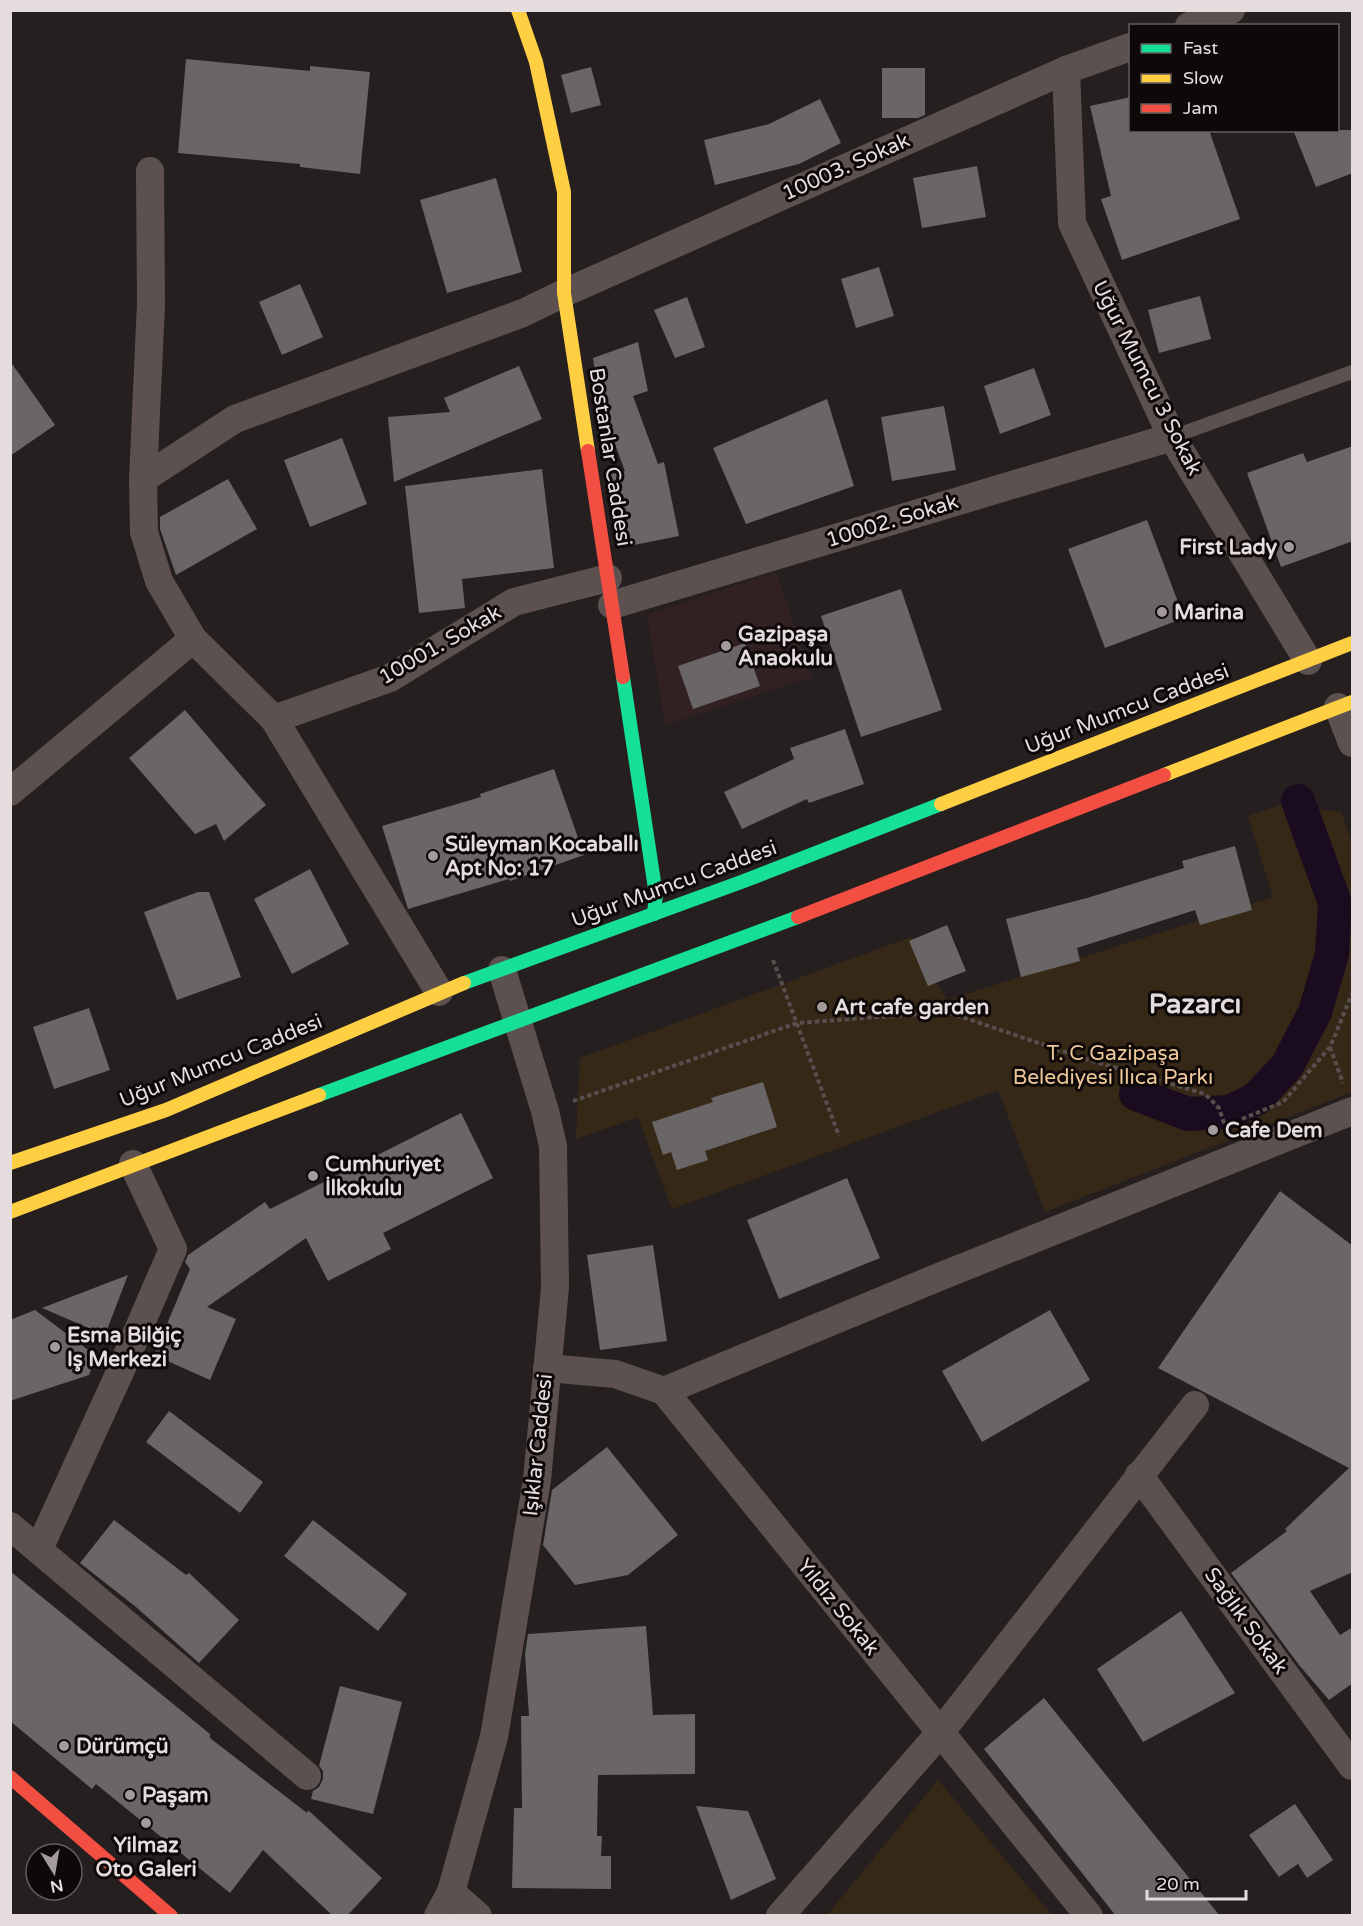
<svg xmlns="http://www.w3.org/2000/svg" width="1363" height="1926" font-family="'Varela Round',sans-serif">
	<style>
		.built { fill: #322123 }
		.green { fill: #362817 }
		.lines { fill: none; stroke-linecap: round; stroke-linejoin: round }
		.canal { stroke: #1a0c1e; stroke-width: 34 }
		.building { fill: #6a6566 }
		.path { stroke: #574f4d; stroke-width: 4; stroke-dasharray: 4.5 3; stroke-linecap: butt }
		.lane { stroke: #5c514e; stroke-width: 14 }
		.street { stroke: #5c514e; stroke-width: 28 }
		.fast { stroke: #16e098; stroke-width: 14 }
		.slow { stroke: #ffcf43; stroke-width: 14 }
		.jam { stroke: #f24e42; stroke-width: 14 }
		.poi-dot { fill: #a29a9b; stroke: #0e0809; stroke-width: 2 }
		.labels { text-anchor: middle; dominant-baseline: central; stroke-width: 6; stroke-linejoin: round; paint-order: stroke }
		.street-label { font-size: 21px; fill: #e5dcdd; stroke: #0e0809 }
		.poi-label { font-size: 21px; font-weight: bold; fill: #e5dcdd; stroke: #0e0809; text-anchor: start }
		.park-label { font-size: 21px; fill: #efc89a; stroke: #0e0809 }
		.district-label { font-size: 27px; font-weight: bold; fill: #e5dcdd; stroke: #0e0809 }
	</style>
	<rect width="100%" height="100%" fill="#261f20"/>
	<polygon class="built" points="776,572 812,677 665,725 647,615"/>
	<g class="green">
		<polygon points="1283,804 1341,812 1352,842 1352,1092 1045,1212 998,1090 672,1209 638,1117 576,1139 580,1058 911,937 947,1000 1273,897 1248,816"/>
		<polygon points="938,1780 1052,1915 827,1915"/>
	</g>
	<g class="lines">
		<polyline class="canal" points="1136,1094 1188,1114 1229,1112 1256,1099 1287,1066 1315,1012 1332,954 1335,903 1298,801"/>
	</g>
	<g class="building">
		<polygon points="186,59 310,71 310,66 370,72 360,174 300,167 300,164 178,153"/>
		<polygon points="591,67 601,105 571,113 561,75"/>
		<polygon points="882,68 925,68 925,115 918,118 882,118"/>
		<polygon points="1131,97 1131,130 1209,130 1240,219 1122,260 1101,199 1111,196 1090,106"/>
		<polygon points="820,99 841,143 799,164 715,185 704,140 769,124"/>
		<polygon points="1293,130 1353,130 1353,173 1316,187"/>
		<polygon points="977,166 986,217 922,228 913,178"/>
		<polygon points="496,178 522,272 447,293 420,200"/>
		<polygon points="879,267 894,316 856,328 841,279"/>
		<polygon points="300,284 323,337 282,355 259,302"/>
		<polygon points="1200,296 1211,339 1159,353 1148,310"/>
		<polygon points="687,297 705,347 675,358 654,310"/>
		<polygon points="638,342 648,391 633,396 658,464 664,462 679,536 624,547 611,474 625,471 600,405 593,358"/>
		<polygon points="10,361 55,425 10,456"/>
		<polygon points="519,366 542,419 394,482 388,417 450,412 444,398"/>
		<polygon points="1034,368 1051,415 1000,434 984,386"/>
		<polygon points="827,399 854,486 746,524 713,448"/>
		<polygon points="944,406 956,470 892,481 881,417"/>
		<polygon points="342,438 367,504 310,527 284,460"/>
		<polygon points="1353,446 1353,541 1281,567 1247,473 1303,453 1307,462"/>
		<polygon points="542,469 554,568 462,579 465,608 419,613 405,486"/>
		<polygon points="228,479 257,529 176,575 160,529 160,517"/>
		<polygon points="1147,520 1184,618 1105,648 1068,549"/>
		<polygon points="901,589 942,710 861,737 821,616"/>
		<polygon points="745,643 760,686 693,709 678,666"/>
		<polygon points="185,710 266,805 224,841 216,824 195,834 129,758"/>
		<polygon points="845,729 864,784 809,803 807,799 742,829 724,792 794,759 790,748"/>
		<polygon points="554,769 584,855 510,881 509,879 408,909 382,826 481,797 480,794"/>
		<polygon points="1235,846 1252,910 1200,925 1195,910 1077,948 1080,961 1021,977 1006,919 1087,898 1184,868 1182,861"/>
		<polygon points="310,869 349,944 292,974 254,899"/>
		<polygon points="198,892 209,892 241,977 177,1000 144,912"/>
		<polygon points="947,925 966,971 928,986 909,941"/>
		<polygon points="89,1008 110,1070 54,1089 33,1027"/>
		<polygon points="763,1082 777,1127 705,1151 708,1160 677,1170 671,1152 663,1155 652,1122 713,1102 711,1098"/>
		<polygon points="461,1113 493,1178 383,1233 391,1249 328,1281 306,1238 207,1307 236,1319 210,1380 154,1355 190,1269 185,1262 188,1255 265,1202 270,1209"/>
		<polygon points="847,1178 880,1258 779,1299 747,1220"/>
		<polygon points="1280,1191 1353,1246 1353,1572 1310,1591 1340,1635 1353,1627 1353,1683 1329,1700 1299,1665 1231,1573 1287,1531 1285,1529 1349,1468 1158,1368"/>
		<polygon points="653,1245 667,1341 600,1350 587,1255"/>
		<polygon points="128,1275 105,1335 42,1308"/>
		<polygon points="35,1310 96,1356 89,1375 10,1401 10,1320"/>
		<polygon points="1050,1310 1090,1380 982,1442 942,1371"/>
		<polygon points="169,1411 263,1482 240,1513 146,1442"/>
		<polygon points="607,1447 678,1535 628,1575 575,1585 543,1545 552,1490"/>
		<polygon points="114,1520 186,1575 189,1573 239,1620 199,1663 136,1607 80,1563"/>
		<polygon points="313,1520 407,1594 378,1631 284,1556"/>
		<polygon points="10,1571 210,1734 210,1738 307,1813 308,1810 382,1878 347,1916 333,1916 263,1850 230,1893 96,1784 92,1789 10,1721"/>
		<polygon points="1181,1611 1235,1693 1143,1742 1097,1669"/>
		<polygon points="646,1626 653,1715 695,1714 695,1774 598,1775 597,1836 602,1836 601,1856 611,1856 611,1889 512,1888 514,1808 522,1808 521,1716 529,1716 525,1654 528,1634"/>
		<polygon points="340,1686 402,1702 373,1814 311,1799 313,1791 319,1787 323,1779 323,1771 319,1766"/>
		<polygon points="1044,1698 1147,1826 1220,1916 1116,1916 984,1749"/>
		<polygon points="1295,1804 1333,1860 1307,1878 1298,1864 1279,1877 1249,1835"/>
		<polygon points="696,1806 748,1811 776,1879 731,1900"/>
	</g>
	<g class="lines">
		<g class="path">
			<polyline points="773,960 839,1136"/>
			<polyline points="1330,1047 1343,1083"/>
			<polyline points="573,1101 797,1023 947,1012 1089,1060 1205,1094 1219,1108 1226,1129"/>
			<polyline points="1242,1119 1283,1102 1330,1047 1352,994"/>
		</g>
		<polyline class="lane" points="1172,437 1352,372"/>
		<g class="street">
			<polyline points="1189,26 1231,10"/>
			<polyline points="1066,70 1072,223 1172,437 1308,661"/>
			<polyline points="143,479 151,304 150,171"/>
			<polyline points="612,605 1172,437"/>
			<polyline points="1338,707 1352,743"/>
			<polyline points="274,719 390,678 514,602 608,578"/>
			<polyline points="10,792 193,639"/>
			<polyline points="439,992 274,719 193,639 159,581 144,532 143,479 235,419 523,313 564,293 1066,70 1130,47"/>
			<polyline points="547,1368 615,1374 664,1391 1089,1916"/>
			<polyline points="664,1391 934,1279 1352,1111"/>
			<polyline points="1139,1475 1352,1766"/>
			<polyline points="10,1526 307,1776"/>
			<polyline points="39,1549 120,1372 173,1249 133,1164"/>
			<polyline points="451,1892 478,1916"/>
			<polyline points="438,1916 451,1892 494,1737 537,1480 555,1287 553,1146 545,1111 502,970"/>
			<polyline points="780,1916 940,1733 1195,1405"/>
		</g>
		<g class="fast">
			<polyline points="623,677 656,895 654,914"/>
			<polyline points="464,983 744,881 941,804"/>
			<polyline points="319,1095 798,917"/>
		</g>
		<g class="slow">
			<polyline points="518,10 536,62 564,192 564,293 588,451"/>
			<polyline points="1164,775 1352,702"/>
			<polyline points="941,804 1352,643"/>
			<polyline points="10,1163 166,1110 464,983"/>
			<polyline points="10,1212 319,1095"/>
		</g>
		<g class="jam">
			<polyline points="588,451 623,677"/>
			<polyline points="798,917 1164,775"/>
			<polyline points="10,1777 171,1916"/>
		</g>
	</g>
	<g class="poi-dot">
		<circle cx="1289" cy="547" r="6"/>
		<circle cx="1162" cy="612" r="6"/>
		<circle cx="726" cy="646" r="6"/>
		<circle cx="433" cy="856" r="6"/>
		<circle cx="822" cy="1007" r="6"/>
		<circle cx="1213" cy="1130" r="6"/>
		<circle cx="313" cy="1176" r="6"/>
		<circle cx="55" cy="1347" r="6"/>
		<circle cx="64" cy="1746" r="6"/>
		<circle cx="130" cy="1795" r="6"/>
		<circle cx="146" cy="1823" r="6"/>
	</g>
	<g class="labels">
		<g class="street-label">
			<text transform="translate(846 167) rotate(-24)">10003. Sokak</text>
			<text transform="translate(1147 378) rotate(63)">Uğur Mumcu 3 Sokak</text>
			<text transform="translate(610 457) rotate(81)">Bostanlar Caddesi</text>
			<text transform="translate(892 521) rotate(-17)">10002. Sokak</text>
			<text transform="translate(440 645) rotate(-30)">10001. Sokak</text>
			<text transform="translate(1127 709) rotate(-21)">Uğur Mumcu Caddesi</text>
			<text transform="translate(674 884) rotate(-20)">Uğur Mumcu Caddesi</text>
			<text transform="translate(221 1061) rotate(-22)">Uğur Mumcu Caddesi</text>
			<text transform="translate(538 1445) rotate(-84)">Işıklar Caddesi</text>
			<text transform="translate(838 1607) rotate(51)">Yıldız Sokak</text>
			<text transform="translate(1246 1621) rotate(54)">Sağlık Sokak</text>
		</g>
		<g class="poi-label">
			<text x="1277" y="547" text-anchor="end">First Lady</text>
			<text x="1174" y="612">Marina</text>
			<text x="738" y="634">Gazipaşa<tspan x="738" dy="24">Anaokulu</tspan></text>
			<text x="445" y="844">Süleyman Kocaballı<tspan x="445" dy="24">Apt No: 17</tspan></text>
			<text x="834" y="1007">Art cafe garden</text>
			<text x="1225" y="1130">Cafe Dem</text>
			<text x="325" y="1164">Cumhuriyet<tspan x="325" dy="24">İlkokulu</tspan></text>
			<text x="67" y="1335">Esma Bilğiç<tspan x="67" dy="24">Iş Merkezi</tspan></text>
			<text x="76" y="1746">Dürümçü</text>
			<text x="142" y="1795">Paşam</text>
			<text x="146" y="1845" text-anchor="middle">Yilmaz<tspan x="146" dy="24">Oto Galeri</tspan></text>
		</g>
		<g class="park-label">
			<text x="1113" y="1053">T. C Gazipaşa<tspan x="1113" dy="24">Belediyesi Ilıca Parkı</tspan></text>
		</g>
		<g class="district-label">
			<text x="1195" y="1004">Pazarcı</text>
		</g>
	</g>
	<rect width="1363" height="1926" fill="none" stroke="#e5dcdd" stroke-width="24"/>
	<rect x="1129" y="24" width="210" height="108" fill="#0e0809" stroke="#645d5e" stroke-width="1.5"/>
	<rect x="1141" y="44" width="30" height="9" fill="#16e098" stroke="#645d5e" stroke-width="1.5"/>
	<text x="1183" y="54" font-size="18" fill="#e5dcdd">Fast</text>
	<rect x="1141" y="74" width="30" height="9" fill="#ffcf43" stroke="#645d5e" stroke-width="1.5"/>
	<text x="1183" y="84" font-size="18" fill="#e5dcdd">Slow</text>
	<rect x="1141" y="104" width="30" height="9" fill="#f24e42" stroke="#645d5e" stroke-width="1.5"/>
	<text x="1183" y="114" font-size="18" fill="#e5dcdd">Jam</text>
	<g transform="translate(54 1872) rotate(169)"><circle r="28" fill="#0e0809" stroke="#645d5e" stroke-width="1.5"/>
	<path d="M0-4.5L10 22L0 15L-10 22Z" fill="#a29a9b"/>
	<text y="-9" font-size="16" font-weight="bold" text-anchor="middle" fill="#e5dcdd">N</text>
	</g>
	<path d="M1147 1890v9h99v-9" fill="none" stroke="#e5dcdd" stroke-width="3"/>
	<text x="1156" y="1890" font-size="18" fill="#e5dcdd" stroke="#0e0809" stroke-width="4.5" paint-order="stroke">20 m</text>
</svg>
